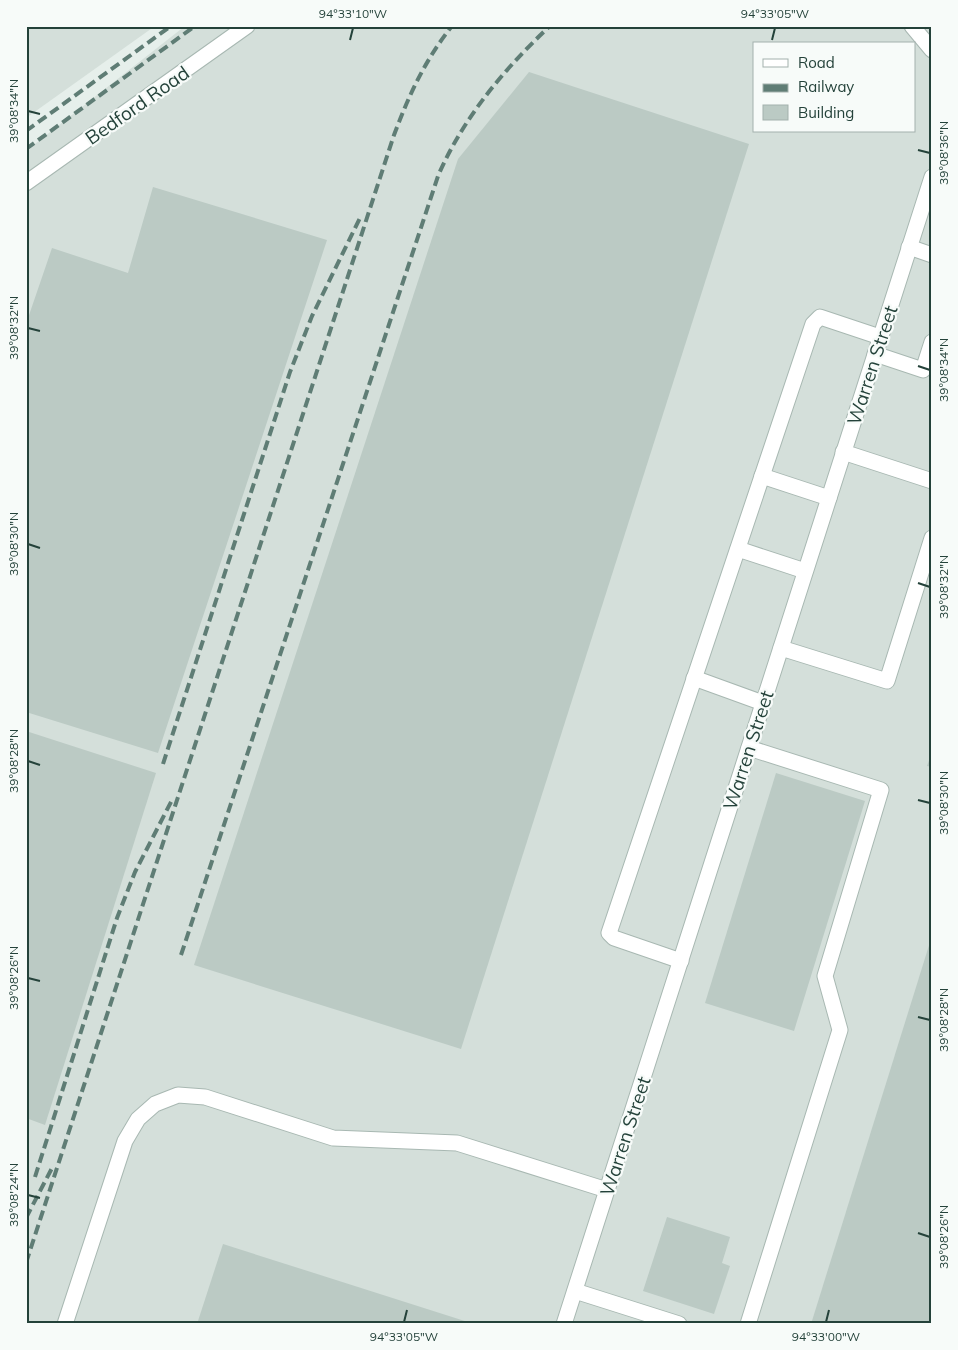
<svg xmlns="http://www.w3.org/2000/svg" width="958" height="1350" font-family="Mulish,sans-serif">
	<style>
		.built { fill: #d4dfda; fill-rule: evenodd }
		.building { fill: #bbcac4 }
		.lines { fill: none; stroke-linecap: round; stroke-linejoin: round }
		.minor-casing { stroke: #a8b8b2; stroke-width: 17 }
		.minor { stroke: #fff; stroke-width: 15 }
		.rail { stroke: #5f7d75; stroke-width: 4; stroke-dasharray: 10 5; stroke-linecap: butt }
		.ticks { fill: none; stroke: #24423a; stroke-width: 2 }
		.labels { text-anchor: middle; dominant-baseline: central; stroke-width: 4.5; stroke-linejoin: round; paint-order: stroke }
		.street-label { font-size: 19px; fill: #24423a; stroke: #f7fbf9 }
		.neatline { fill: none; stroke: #24423a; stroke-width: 2 }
		.ticks-label { font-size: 12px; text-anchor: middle; fill: #24423a }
	</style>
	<rect width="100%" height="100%" fill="#e6efeb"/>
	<g class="built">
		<polygon points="26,26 155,26 26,118"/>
		<path d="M185 26H932V1324H26V151ZM754 44H914V131H754Z"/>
	</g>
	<g class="building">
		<polygon points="529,72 749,144 461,1049 194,965 458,159"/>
		<polygon points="153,187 327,240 158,753 26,712 26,324 52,248 128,273"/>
		<polygon points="26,731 156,773 45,1125 26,1118"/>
		<polygon points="932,752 932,767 927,766"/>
		<polygon points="776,773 865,801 794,1031 705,1003"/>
		<polygon points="931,939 932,1324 811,1324"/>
		<polygon points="667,1217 730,1237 722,1263 730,1266 714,1314 643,1291"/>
		<polygon points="223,1244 471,1323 471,1324 197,1324"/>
	</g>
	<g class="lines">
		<defs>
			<g id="minor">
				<polyline points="912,26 932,50"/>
				<polyline points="26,183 247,26"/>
				<polyline points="909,247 932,255"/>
				<polyline points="875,354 923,370 932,342"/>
				<polyline points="843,452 932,481"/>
				<polyline points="762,476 829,498"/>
				<polyline points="738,549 805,571"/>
				<polyline points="781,648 887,681 932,538"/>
				<polyline points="694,678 763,703"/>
				<polyline points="681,961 614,938 609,933 813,324 820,317 880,337"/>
				<polyline points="575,1291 679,1324"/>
				<polyline points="65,1324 125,1141 138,1119 155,1104 178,1095 205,1097 333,1138 457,1143 607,1190"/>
				<polyline points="564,1324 932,177"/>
				<polyline points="748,1324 840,1030 825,976 881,790 749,748"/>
			</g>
		</defs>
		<use href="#minor" class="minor-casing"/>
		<use href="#minor" class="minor"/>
		<g class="rail">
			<polyline points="26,131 171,26"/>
			<polyline points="26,149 195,26"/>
			<polyline points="163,764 290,372 312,316 361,216"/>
			<path d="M181 955 438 176C463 118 504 69 550 26"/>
			<polyline points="35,1177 117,918 135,872 172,800"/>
			<polyline points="26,1218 52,1168"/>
			<path d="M26 1263 394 135C409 95 425 60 452 26"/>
		</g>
	</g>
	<path class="ticks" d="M350 40 353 28M772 40 775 28M28 111 40 114M918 150 930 153M28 328 40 331M918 366 930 370M28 544 40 548M918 583 930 587M28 761 40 765M918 800 930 803M28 978 40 981M918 1017 930 1020M28 1195 40 1198M918 1233 930 1237M404 1322 407 1310M826 1322 829 1310"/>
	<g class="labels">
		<g class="street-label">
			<text transform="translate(137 105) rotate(-35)">Bedford Road</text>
			<text transform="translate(872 365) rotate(-72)">Warren Street</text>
			<text transform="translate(748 750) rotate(-72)">Warren Street</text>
			<text transform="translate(625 1136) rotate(-72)">Warren Street</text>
		</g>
	</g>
	<rect width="958" height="1350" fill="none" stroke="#f7fbf9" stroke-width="55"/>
	<rect x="753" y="42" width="162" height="90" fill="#f7fbf9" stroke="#a3b1ad"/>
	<rect x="763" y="59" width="25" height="8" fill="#ffffff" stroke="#a3b1ad"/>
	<text x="798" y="68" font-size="15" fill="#24423a">Road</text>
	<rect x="763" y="84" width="25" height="8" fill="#5f7d75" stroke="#a3b1ad"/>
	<text x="798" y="92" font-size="15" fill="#24423a">Railway</text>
	<rect x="763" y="105" width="25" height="15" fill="#bbcac4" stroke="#a3b1ad"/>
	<text x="798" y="118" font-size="15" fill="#24423a">Building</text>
	<rect x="28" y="28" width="902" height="1294" class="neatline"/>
	<g class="ticks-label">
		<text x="353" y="18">94°33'10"W</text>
		<text x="775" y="18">94°33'05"W</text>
		<text transform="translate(14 111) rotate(-90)" y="4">39°08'34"N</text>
		<text transform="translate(944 153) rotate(-90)" y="4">39°08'36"N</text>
		<text transform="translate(14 328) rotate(-90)" y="4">39°08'32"N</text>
		<text transform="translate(944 370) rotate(-90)" y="4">39°08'34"N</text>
		<text transform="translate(14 544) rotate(-90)" y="4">39°08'30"N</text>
		<text transform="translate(944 587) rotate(-90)" y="4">39°08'32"N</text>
		<text transform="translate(14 761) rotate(-90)" y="4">39°08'28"N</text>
		<text transform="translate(944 803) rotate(-90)" y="4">39°08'30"N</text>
		<text transform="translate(14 978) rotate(-90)" y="4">39°08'26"N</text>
		<text transform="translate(944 1020) rotate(-90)" y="4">39°08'28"N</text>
		<text transform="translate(14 1195) rotate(-90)" y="4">39°08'24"N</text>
		<text transform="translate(944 1237) rotate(-90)" y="4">39°08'26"N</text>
		<text x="404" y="1341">94°33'05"W</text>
		<text x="826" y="1341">94°33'00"W</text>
	</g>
</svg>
